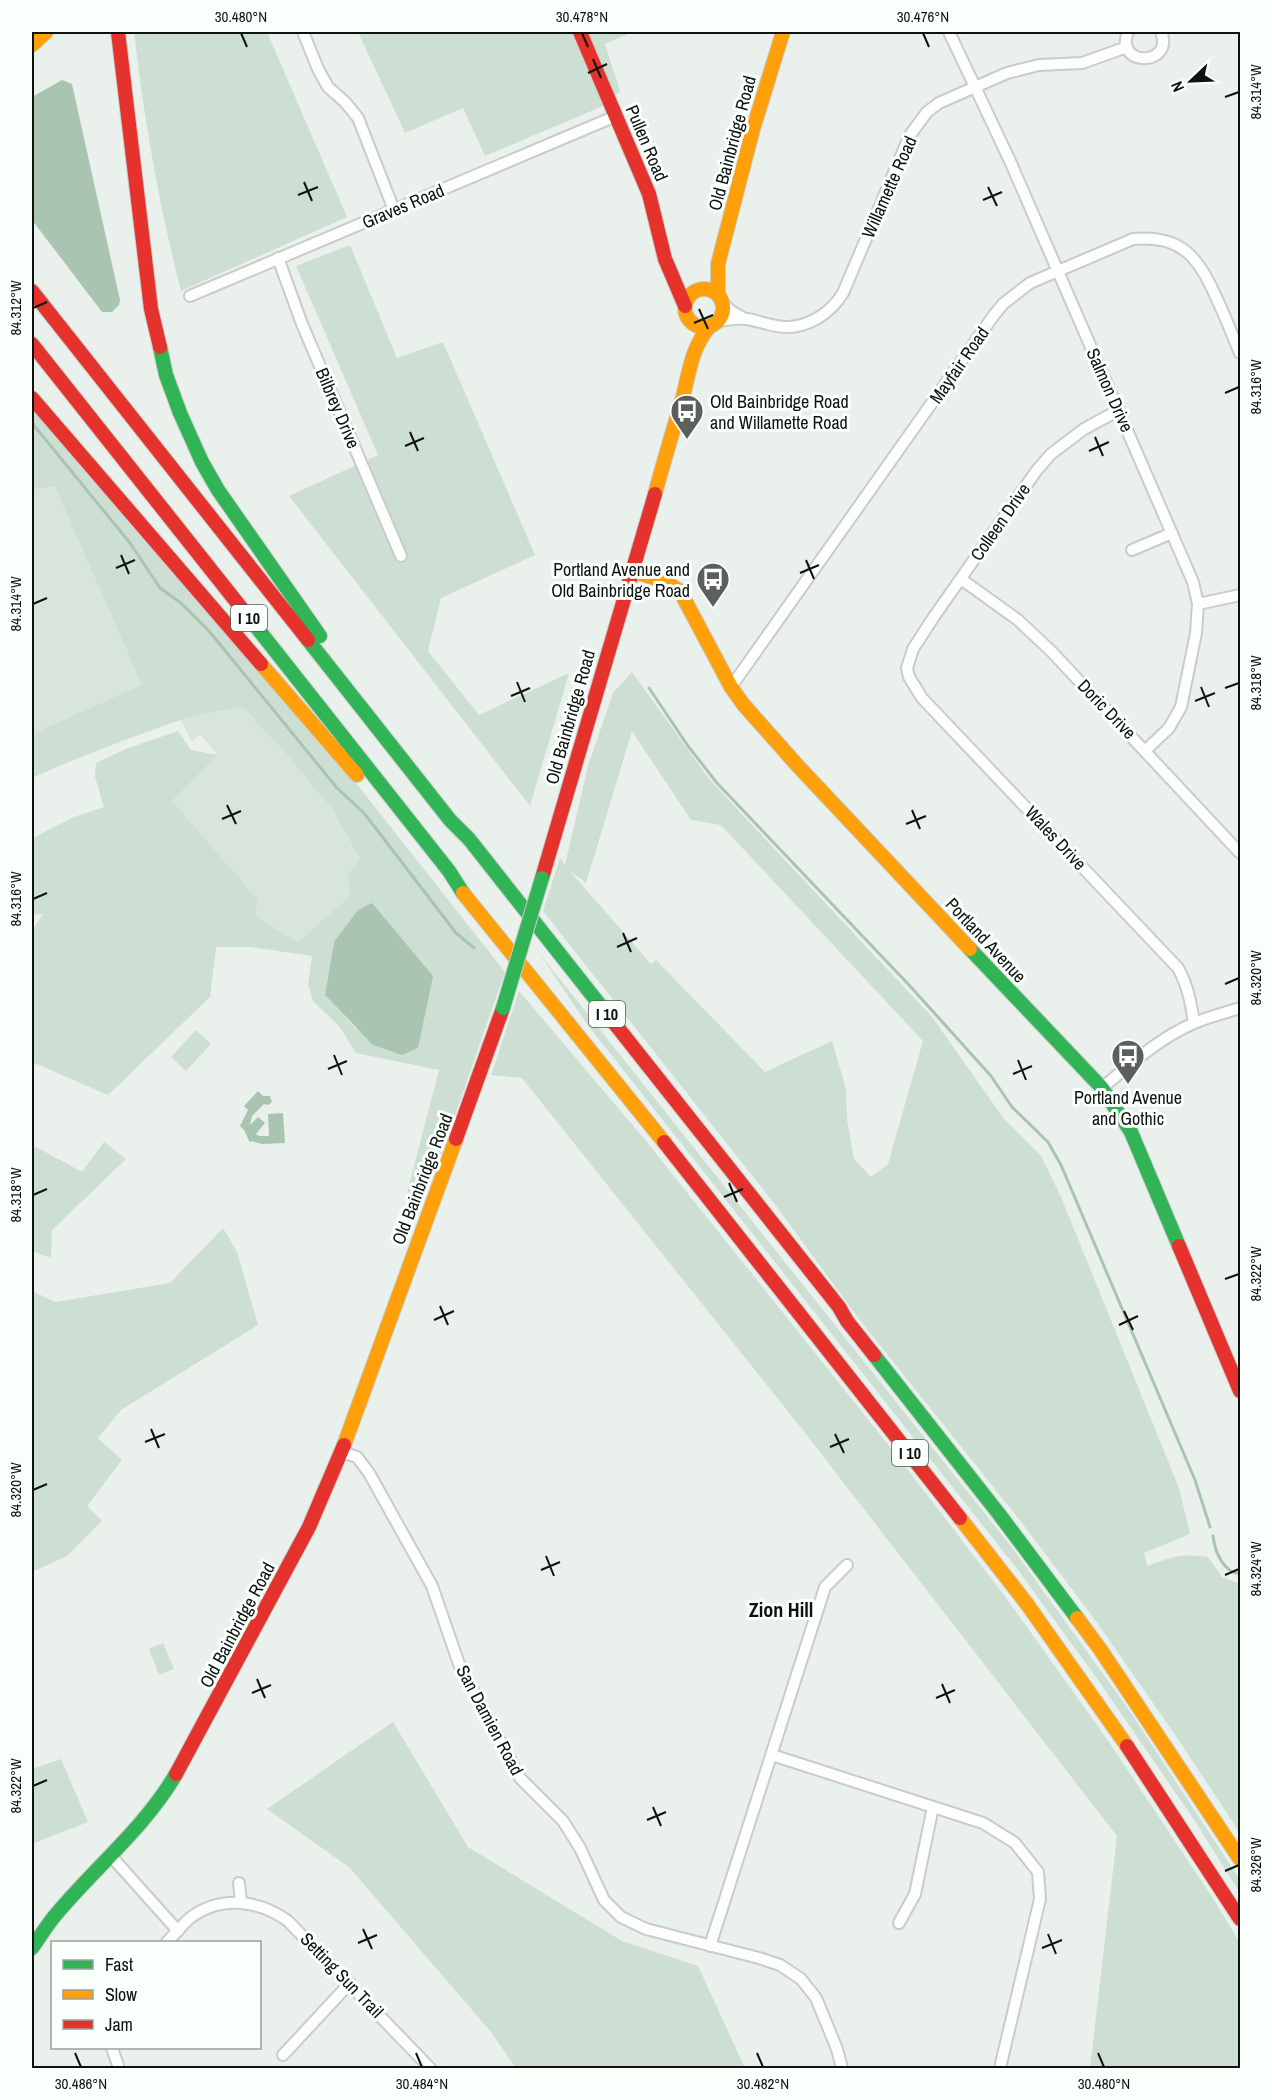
<svg xmlns="http://www.w3.org/2000/svg" width="1272" height="2100" font-family="'Archivo Narrow',sans-serif">
	<style>
		.built { fill: #d8e5dc }
		.green { fill: #cdded2; fill-rule: evenodd }
		.water { fill: #aac4b2 }
		.lines { fill: none; stroke-linecap: round; stroke-linejoin: round }
		.stream { stroke: #aac4b2; stroke-width: 3 }
		.street-casing { stroke: #c8cdc9; stroke-width: 14 }
		.fast-casing { stroke: #c8cdc9; stroke-width: 16 }
		.slow-casing { stroke: #c8cdc9; stroke-width: 16 }
		.jam-casing { stroke: #c8cdc9; stroke-width: 16 }
		.street { stroke: #fcfdfc; stroke-width: 10 }
		.fast { stroke: #30b455; stroke-width: 14 }
		.slow { stroke: #ff9f0a; stroke-width: 14 }
		.jam { stroke: #e5322d; stroke-width: 14 }
		.fast-bridge-casing { stroke: #c8cdc9; stroke-width: 16; stroke-linecap: butt }
		.fast-bridge { stroke: #30b455; stroke-width: 14 }
		.ticks { fill: none; stroke: #0f1310; stroke-width: 2 }
		.labels { text-anchor: middle; dominant-baseline: central; stroke-width: 6; stroke-linejoin: round; paint-order: stroke }
		.shield { fill: #f9fffb; stroke: #555a56; stroke-width: 1.5 }
		.shield-label { font-size: 16px; font-weight: bold; fill: #0f1310 }
		.street-label { font-size: 18px; fill: #0f1310; stroke: #f9fffb }
		.poi-label { font-size: 18px; fill: #0f1310; stroke: #f9fffb; text-anchor: start }
		.neighbourhood-label { font-size: 20px; font-weight: bold; fill: #0f1310; stroke: #f9fffb }
		.neatline { fill: none; stroke: #0f1310; stroke-width: 2 }
		.ticks-label { font-size: 15px; text-anchor: middle; fill: #0f1310 }
	</style>
	<rect width="100%" height="100%" fill="#eaf0eb"/>
	<g class="built">
		<polygon points="32,468 55,485 143,686 32,734"/>
		<polygon points="244,708 289,757 332,809 360,859 347,875 350,896 298,942 255,916 172,801 218,755 200,734 192,742 181,720 220,709"/>
	</g>
	<g class="green">
		<path d="M134 32H267L347 217 181 291C159 206 144 119 134 32Z"/>
		<polygon points="358,32 633,32 605,44 620,91 601,107 485,156 463,108 405,133"/>
		<polygon points="350,245 397,358 443,342 535,555 441,598 428,651 479,715 569,673 530,806 289,496 378,455 296,266"/>
		<path d="M32 403 315 731 505 972 430 1186 407 1193 439 1070 356 1053 339 1026 313 1001 308 985 312 956 250 947H216L210 997 108 1095 32 1062V931L43 914 32 915 33 868 32 844 35 837 74 817 104 807 95 777 96 763 126 749 178 731 191 750 218 755 172 801 257 899 255 916 298 942 350 896 347 875 360 859 332 809 289 757 244 708C210 709 179 720 147 732 108 746 70 761 32 778V734L142 685 55 486 34 489 32 487ZM334 942 358 1031 325 995Z"/>
		<path d="M632 672 709 779 932 1017 1004 1119 1041 1156 1061 1197 1179 1488 1190 1534 1144 1553 1147 1566C1172 1557 1180 1553 1208 1557L1222 1577 1240 1584V1833L1178 1739 1096 1621 1019 1519 859 1319 777 1207 543 911 560 858 565 865 588 766 613 693ZM632 731 691 820 721 825 923 1041 888 1164 871 1177 854 1159 847 1119 846 1089 832 1041 765 1072 656 960 651 964 569 870 586 883Z"/>
		<polygon points="539,953 1013,1549 1129,1710 1240,1880 1240,1893 1195,1821 1098,1680 1018,1570 587,1024"/>
		<polygon points="519,991 646,1141 894,1452 1004,1595 1109,1742 1214,1900 1240,1943 1240,2068 1090,2068 1117,1836 802,1429 522,1078 491,1075"/>
		<polygon points="196,1030 211,1044 186,1071 171,1057"/>
		<polygon points="104,1142 126,1159 52,1230 51,1258 32,1251 32,1149 36,1147 82,1172"/>
		<polygon points="223,1228 237,1252 258,1325 121,1410 98,1438 122,1460 87,1506 102,1521 67,1556 32,1572 32,1291 55,1302 170,1283"/>
		<polygon points="163,1643 174,1669 159,1675 149,1649"/>
		<polygon points="393,1722 468,1847 622,1941 698,1966 745,2068 516,2068 491,2032 349,1867 267,1809"/>
		<polygon points="61,1759 88,1822 32,1844 32,1769"/>
	</g>
	<g class="water">
		<polygon points="62,80 72,84 120,300 119,305 112,312 102,312 32,220 32,97"/>
		<polygon points="372,903 433,976 418,1048 402,1055 373,1045 325,995 334,942 358,910"/>
		<polygon points="258,1091 263,1096 270,1096 272,1102 268,1105 264,1104 252,1116 250,1125 258,1117 265,1123 256,1134 259,1136 269,1136 268,1114 283,1113 285,1143 262,1144 251,1141 250,1143 244,1130 240,1126 248,1110 244,1106"/>
	</g>
	<g class="lines">
		<g class="stream">
			<polyline points="32,423 130,543 160,588 181,603 209,631 337,788 364,813 456,933 474,948"/>
			<polyline points="649,688 688,746 717,783 910,986 991,1076 1012,1107 1048,1142 1061,1165 1195,1480 1210,1527"/>
			<path d="M1213 1536C1215 1552 1223 1572 1240 1574"/>
		</g>
		<defs>
			<g id="street">
				<polyline points="303,32 318,69 328,87 345,102 358,118 394,210"/>
				<polyline points="949,32 1010,161 1193,582 1198,604 1196,633 1181,707 1169,728 1146,750"/>
				<path d="M1128 32C1114 68 1175 66 1161 32"/>
				<polyline points="278,258 302,324 401,556"/>
				<polyline points="190,296 616,116"/>
				<polyline points="723,303 731,311 745,319"/>
				<path d="M718 321C727 320 738 318 747 319 759 321 771 326 784 327 808 328 831 313 843 293L910 135 927 112 939 103 1007 73 1039 65 1082 63 1127 47"/>
				<path d="M1119 410 1084 429 1051 454 1037 470 933 618 913 649 907 668 909 677 922 698 1178 968C1188 986 1191 1003 1194 1023"/>
				<polyline points="1132,550 1172,533"/>
				<polyline points="961,579 1018,620 1052,652 1240,853"/>
				<polyline points="1198,604 1240,595"/>
				<path d="M731 687 994 315 1003 304 1030 283 1133 239C1181 235 1198 256 1216 297 1225 316 1232 334 1240 353"/>
				<path d="M1102 1088C1130 1065 1158 1039 1192 1024 1207 1017 1225 1013 1240 1008"/>
				<polyline points="341,1452 357,1457 369,1473 432,1586 459,1664 520,1778 563,1821 580,1848 604,1900 621,1917 646,1929 759,1958 780,1965 801,1979 816,1998 837,2049 842,2068"/>
				<polyline points="772,1755 983,1823 1015,1843 1038,1872 1040,1899 1000,2068"/>
				<polyline points="111,1856 178,1931"/>
				<polyline points="239,1883 241,1902"/>
				<polyline points="899,1923 915,1894 933,1807"/>
				<path d="M167 1942C174 1935 182 1925 190 1918 221 1895 259 1900 288 1921L430 2068"/>
				<polyline points="710,1946 825,1587 847,1565"/>
				<polyline points="112,2048 119,2068"/>
				<polyline points="283,2055 350,1983"/>
			</g>
			<g id="fast">
				<polyline points="160,347 166,375 180,413 202,462 218,490 320,636"/>
				<polyline points="254,624 449,871 463,893"/>
				<polyline points="308,640 450,820 469,839 611,1019"/>
				<polyline points="970,949 1102,1088 1131,1132 1179,1246"/>
				<polyline points="874,1355 999,1514 1077,1618"/>
				<path d="M32 1948C39 1938 46 1927 53 1918 93 1869 144 1829 176 1774"/>
			</g>
			<g id="slow">
				<polyline points="32,45 46,32"/>
				<circle cx="704" cy="308" r="19"/>
				<polyline points="718,295 718,264 753,129 783,32"/>
				<path d="M655 494C663 464 672 434 681 404 689 376 690 349 710 326"/>
				<polyline points="632,571 664,581 680,591 731,687 743,704 797,765 970,949"/>
				<polyline points="261,664 357,775"/>
				<polyline points="463,893 664,1142"/>
				<polyline points="344,1445 456,1139"/>
				<polyline points="960,1518 1027,1604 1127,1746"/>
				<polyline points="1077,1618 1100,1649 1240,1859"/>
			</g>
			<g id="jam">
				<polyline points="118,32 151,309 160,347"/>
				<polyline points="580,32 649,194 665,259 685,306"/>
				<polyline points="32,291 308,640"/>
				<polyline points="32,344 254,624"/>
				<polyline points="32,398 261,664"/>
				<polyline points="542,878 655,494"/>
				<polyline points="611,1019 839,1307 847,1321 874,1355"/>
				<polyline points="456,1139 503,1008"/>
				<polyline points="664,1142 960,1518"/>
				<polyline points="1179,1246 1240,1391"/>
				<polyline points="1127,1746 1240,1919"/>
				<polyline points="176,1774 309,1527 344,1445"/>
			</g>
		</defs>
		<use href="#street" class="street-casing"/>
		<use href="#fast" class="fast-casing"/>
		<use href="#slow" class="slow-casing"/>
		<use href="#jam" class="jam-casing"/>
		<use href="#street" class="street"/>
		<use href="#fast" class="fast"/>
		<use href="#slow" class="slow"/>
		<use href="#jam" class="jam"/>
		<defs>
			<polyline id="fast-bridge" points="503,1008 542,878"/>
		</defs>
		<use href="#fast-bridge" class="fast-bridge-casing"/>
		<use href="#fast-bridge" class="fast-bridge"/>
	</g>
	<path class="ticks" d="M241 33 247 47M582 33 588 47M923 33 929 47M593 59 601 78M588 73 607 64M1225 97 1239 92M304 182 312 201M988 187 997 206M298 195 318 187M983 200 1002 192M33 308 47 302M699 309 708 329M694 323 713 315M1225 393 1239 387M410 432 418 451M1095 437 1103 456M405 446 424 438M1089 451 1109 442M121 555 129 574M806 560 814 579M116 568 135 560M800 573 819 565M33 604 47 598M517 682 525 702M1201 687 1209 707M1225 688 1239 683M511 696 530 688M1195 701 1215 693M227 805 236 824M912 810 920 829M222 819 241 811M906 824 926 816M33 899 47 893M623 933 631 952M617 947 637 938M1225 984 1239 978M334 1055 342 1075M1018 1060 1026 1080M328 1069 347 1061M1013 1074 1032 1066M729 1183 737 1202M33 1195 47 1189M724 1197 743 1189M1225 1279 1239 1274M440 1306 448 1325M1124 1311 1133 1330M434 1320 454 1311M1119 1325 1138 1316M151 1429 159 1448M835 1434 844 1453M145 1442 165 1434M830 1447 849 1439M33 1490 47 1484M546 1556 554 1576M541 1570 560 1562M1225 1575 1239 1569M257 1679 265 1698M942 1684 950 1703M252 1693 271 1685M936 1698 955 1690M33 1786 47 1780M653 1807 661 1826M647 1820 666 1812M1225 1871 1239 1865M363 1929 372 1949M1048 1934 1056 1954M358 1943 377 1935M1042 1948 1062 1940M75 2053 81 2067M416 2053 422 2067M757 2053 763 2067M1098 2053 1104 2067"/>
	<defs>
		<symbol id="bus-pin" viewBox="-11 -11 22 30"><path d="M0 17L-7.5 6A9.5 9.5 0 1 1 7.5 6Z" fill="#5c605d" stroke="#f9fffb"/><path d="M-5-6H5V4H4V6H2V4H-2V6H-4V4H-5ZM-3.5-4V0h7V-4ZM-3.5 1.2v1.5H-2V1.2ZM2 1.2v1.5H3.5V1.2Z" fill="#fff"/></symbol>
	</defs>
	<g fill-rule="evenodd">
		<use href="#bus-pin" x="668" y="392" width="38" height="52"/>
		<use href="#bus-pin" x="694" y="560" width="38" height="52"/>
		<use href="#bus-pin" x="1109" y="1037" width="38" height="52"/>
	</g>
	<g class="labels">
		<g class="shield">
			<rect x="231" y="605" width="36" height="26" rx="4.5"/>
			<rect x="589" y="1001" width="36" height="26" rx="4.5"/>
			<rect x="892" y="1440" width="36" height="26" rx="4.5"/>
		</g>
		<g class="shield-label">
			<text x="249" y="618">I 10</text>
			<text x="607" y="1014">I 10</text>
			<text x="910" y="1453">I 10</text>
		</g>
		<g class="street-label">
			<text transform="translate(647 143) rotate(67)">Pullen Road</text>
			<text transform="translate(732 143) rotate(-75)">Old Bainbridge Road</text>
			<text transform="translate(889 187) rotate(-66)">Willamette Road</text>
			<text transform="translate(403 206) rotate(-23)">Graves Road</text>
			<text transform="translate(959 365) rotate(-55)">Mayfair Road</text>
			<text transform="translate(1110 390) rotate(66)">Salmon Drive</text>
			<text transform="translate(338 408) rotate(67)">Bilbrey Drive</text>
			<text transform="translate(1000 522) rotate(-55)">Colleen Drive</text>
			<text transform="translate(1107 709) rotate(46)">Doric Drive</text>
			<text transform="translate(570 717) rotate(-74)">Old Bainbridge Road</text>
			<text transform="translate(1056 838) rotate(47)">Wales Drive</text>
			<text transform="translate(986 940) rotate(47)">Portland Avenue</text>
			<text transform="translate(422 1179) rotate(-69)">Old Bainbridge Road</text>
			<text transform="translate(237 1625) rotate(-62)">Old Bainbridge Road</text>
			<text transform="translate(490 1720) rotate(62)">San Damien Road</text>
			<text transform="translate(342 1975) rotate(46)">Setting Sun Trail</text>
		</g>
		<g class="poi-label">
			<text x="710" y="401">Old Bainbridge Road<tspan x="710" dy="21">and Willamette Road</tspan></text>
			<text x="690" y="569" text-anchor="end">Portland Avenue and<tspan x="690" dy="21">Old Bainbridge Road</tspan></text>
			<text x="1128" y="1097" text-anchor="middle">Portland Avenue<tspan x="1128" dy="21">and Gothic</tspan></text>
		</g>
		<g class="neighbourhood-label">
			<text x="781" y="1609">Zion Hill</text>
		</g>
	</g>
	<rect width="1272" height="2100" fill="none" stroke="#f9fffb" stroke-width="66"/>
	<rect x="51" y="1941" width="210" height="108" fill="#f9fffb" stroke="#9ba19d" stroke-width="1.5"/>
	<rect x="63" y="1960" width="30" height="9" fill="#30b455" stroke="#9ba19d" stroke-width="1.5"/>
	<text x="105" y="1971" font-size="18" fill="#0f1310">Fast</text>
	<rect x="63" y="1990" width="30" height="9" fill="#ff9f0a" stroke="#9ba19d" stroke-width="1.5"/>
	<text x="105" y="2001" font-size="18" fill="#0f1310">Slow</text>
	<rect x="63" y="2020" width="30" height="9" fill="#e5322d" stroke="#9ba19d" stroke-width="1.5"/>
	<text x="105" y="2031" font-size="18" fill="#0f1310">Jam</text>
	<g transform="translate(1191 81) rotate(247)" stroke="#f9fffb" stroke-width="4.5" paint-order="stroke">
	<path d="M0-4.5L10 22L0 15L-10 22Z" fill="#0f1310"/>
	<text y="-9" font-size="16" font-weight="bold" text-anchor="middle" fill="#0f1310">N</text>
	</g>
	<rect x="33" y="33" width="1206" height="2034" class="neatline"/>
	<g class="ticks-label">
		<text x="241" y="22">30.480°N</text>
		<text x="582" y="22">30.478°N</text>
		<text x="923" y="22">30.476°N</text>
		<text transform="translate(1256 92) rotate(-90)" y="5">84.314°W</text>
		<text transform="translate(16 308) rotate(-90)" y="5">84.312°W</text>
		<text transform="translate(1256 387) rotate(-90)" y="5">84.316°W</text>
		<text transform="translate(16 604) rotate(-90)" y="5">84.314°W</text>
		<text transform="translate(1256 683) rotate(-90)" y="5">84.318°W</text>
		<text transform="translate(16 899) rotate(-90)" y="5">84.316°W</text>
		<text transform="translate(1256 978) rotate(-90)" y="5">84.320°W</text>
		<text transform="translate(16 1195) rotate(-90)" y="5">84.318°W</text>
		<text transform="translate(1256 1274) rotate(-90)" y="5">84.322°W</text>
		<text transform="translate(16 1490) rotate(-90)" y="5">84.320°W</text>
		<text transform="translate(1256 1569) rotate(-90)" y="5">84.324°W</text>
		<text transform="translate(16 1786) rotate(-90)" y="5">84.322°W</text>
		<text transform="translate(1256 1865) rotate(-90)" y="5">84.326°W</text>
		<text x="81" y="2089">30.486°N</text>
		<text x="422" y="2089">30.484°N</text>
		<text x="763" y="2089">30.482°N</text>
		<text x="1104" y="2089">30.480°N</text>
	</g>
</svg>
